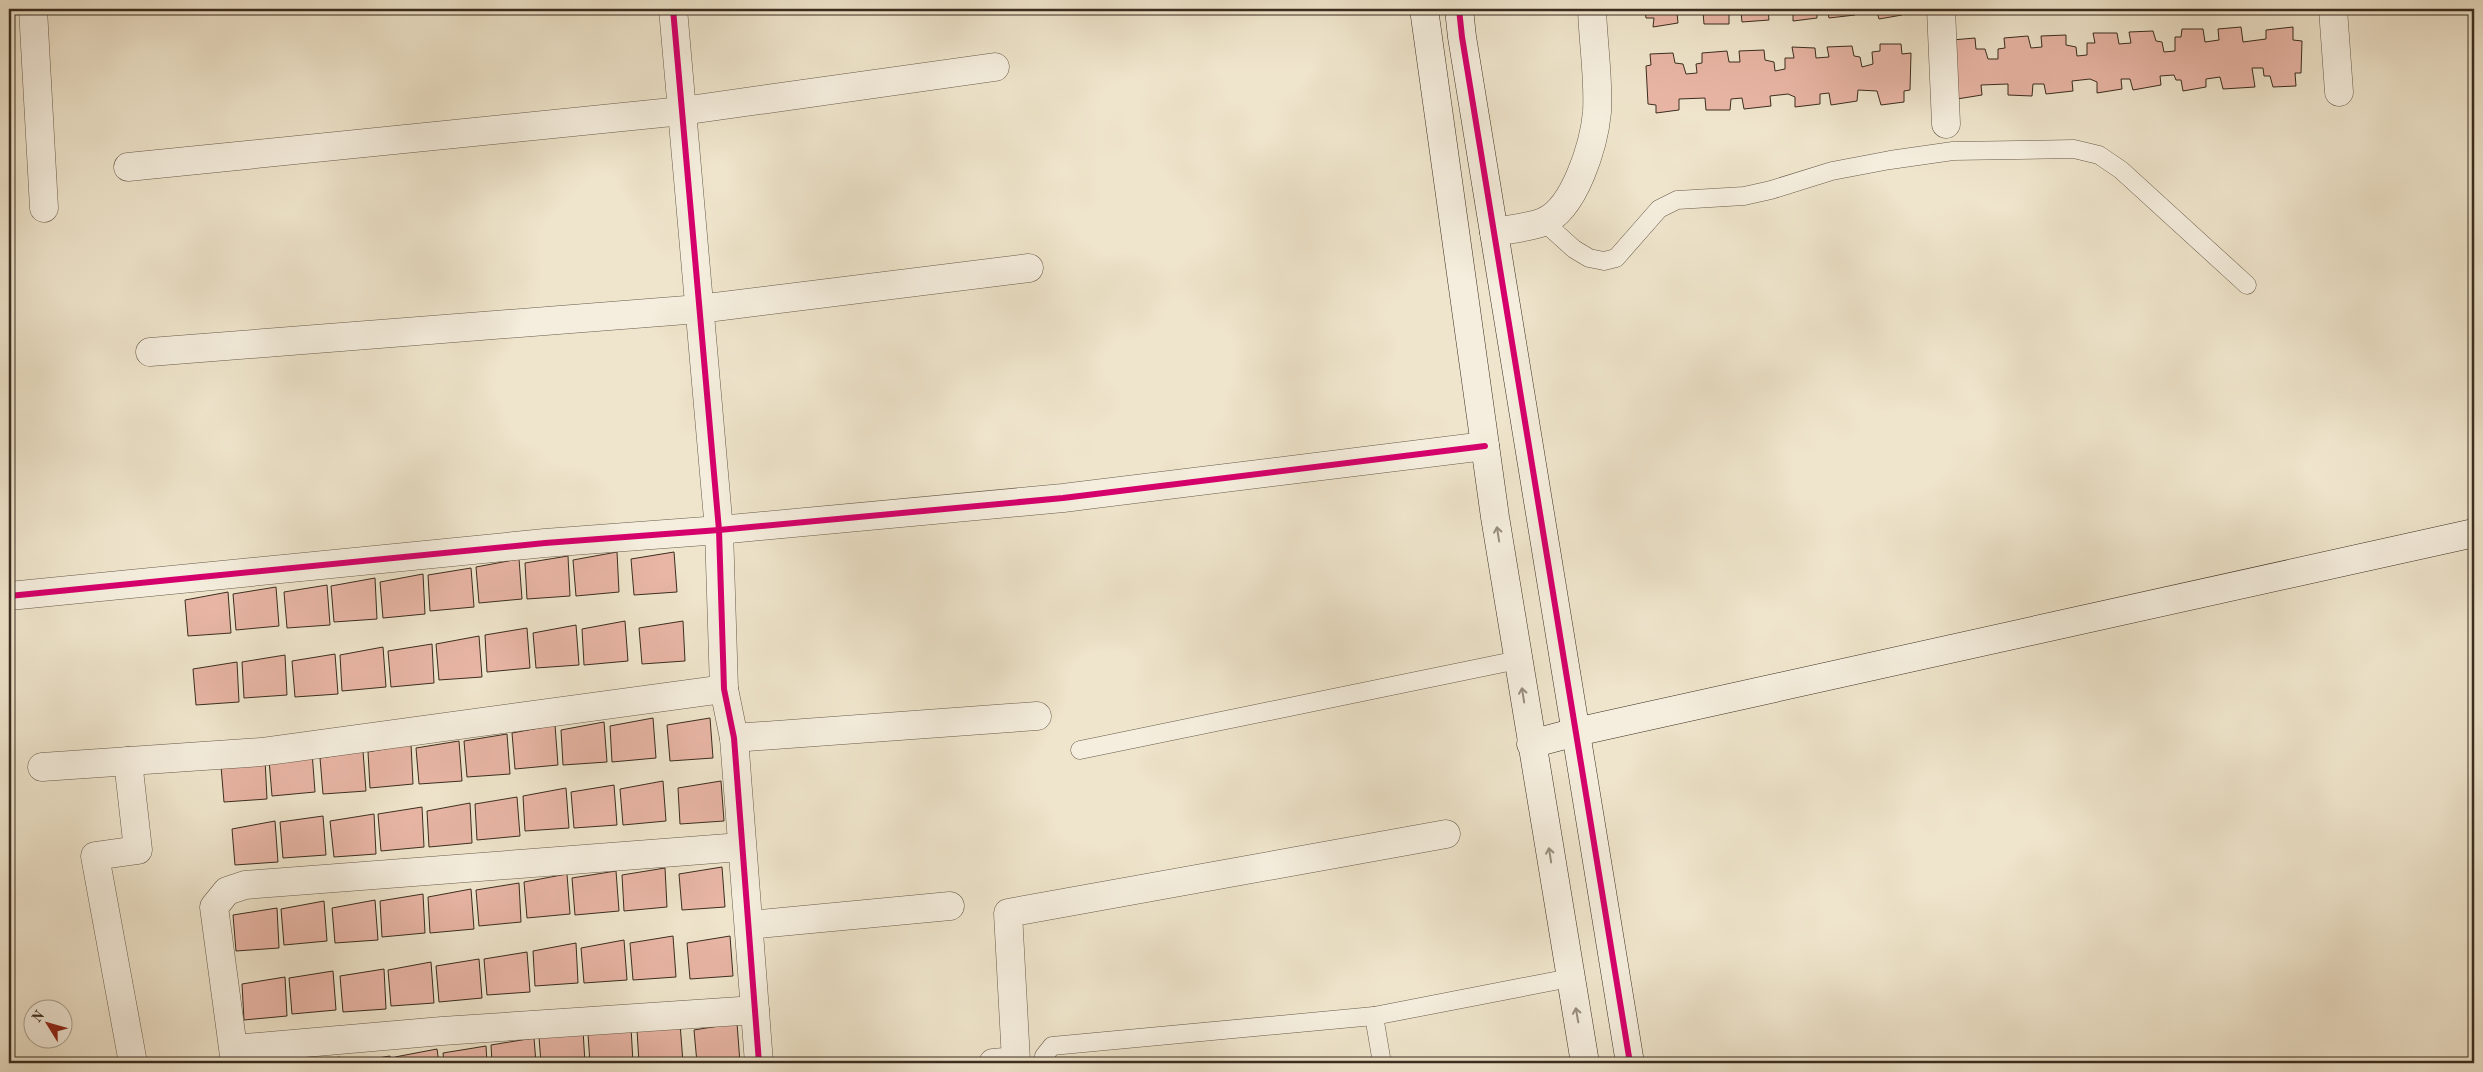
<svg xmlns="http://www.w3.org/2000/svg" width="2483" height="1072" font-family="'Old Standard TT',serif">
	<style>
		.building { fill: #e9b6a6; stroke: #3b2d1f }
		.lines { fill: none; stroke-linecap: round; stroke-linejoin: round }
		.lane-casing { stroke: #685b4a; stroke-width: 19 }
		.street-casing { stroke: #685b4a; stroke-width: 29 }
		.secondary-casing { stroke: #3b2d1f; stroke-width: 29 }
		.lane { stroke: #f5eede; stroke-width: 18 }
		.street { stroke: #f5eede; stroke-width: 28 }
		.secondary { stroke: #f5eede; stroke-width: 28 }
		.cycleway-casing { stroke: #f5eede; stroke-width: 9 }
		.cycleway { stroke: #d6006c; stroke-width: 6 }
		.oneway { stroke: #988e7e }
	</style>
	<rect width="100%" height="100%" fill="#efe5cc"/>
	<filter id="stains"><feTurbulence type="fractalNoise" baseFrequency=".004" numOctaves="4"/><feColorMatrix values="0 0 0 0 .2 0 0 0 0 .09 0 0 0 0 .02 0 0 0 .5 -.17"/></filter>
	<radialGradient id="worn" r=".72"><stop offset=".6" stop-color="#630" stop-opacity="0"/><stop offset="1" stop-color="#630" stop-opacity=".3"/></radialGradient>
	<g class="building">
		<polygon points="1645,9 1768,9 1769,20 1742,22 1741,12 1729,13 1729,24 1704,24 1703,12 1677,13 1678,23 1653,27 1654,18 1646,18"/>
		<polygon points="1789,9 1817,9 1817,18 1793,21 1793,10"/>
		<polygon points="1827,9 1856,9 1855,15 1829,18"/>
		<polygon points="1876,9 1902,9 1902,15 1879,19"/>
		<polygon points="2241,27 2243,42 2266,39 2266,30 2293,27 2293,40 2302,41 2301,73 2295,73 2296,86 2273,87 2270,76 2264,76 2263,68 2252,68 2255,87 2223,89 2220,77 2206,79 2206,87 2183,91 2181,80 2176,80 2174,75 2160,76 2161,85 2133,90 2130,79 2121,79 2122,89 2097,93 2097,82 2090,79 2072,81 2073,91 2046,94 2044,84 2033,84 2032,96 2008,95 2008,84 1981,85 1982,95 1957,99 1952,40 1975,38 1976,49 1985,49 1988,59 1998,59 1998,49 2005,48 2004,38 2028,36 2031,48 2042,47 2041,36 2066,35 2066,45 2076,47 2077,56 2087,55 2087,43 2095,43 2093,33 2117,33 2119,44 2131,43 2129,32 2153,31 2156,41 2162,42 2164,52 2175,51 2175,37 2181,37 2182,29 2203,29 2205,42 2219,40 2218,29"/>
		<polygon points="1880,44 1901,44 1902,54 1911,53 1910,90 1904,91 1904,102 1881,105 1877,91 1858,90 1857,101 1831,105 1829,93 1820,94 1820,104 1795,107 1795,97 1788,94 1770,96 1771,106 1744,109 1742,98 1731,99 1730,110 1706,110 1705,98 1679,99 1679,110 1656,113 1656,105 1648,104 1646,66 1651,65 1650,54 1673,53 1675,63 1683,64 1686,74 1697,73 1696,64 1702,63 1702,53 1727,51 1729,62 1740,62 1739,51 1764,50 1765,60 1774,62 1775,71 1785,69 1785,58 1794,58 1792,47 1815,48 1816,58 1829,57 1827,47 1852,46 1854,56 1860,57 1862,67 1873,64 1872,52 1880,51"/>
		<polygon points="617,552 619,592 576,596 573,560"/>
		<polygon points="674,552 677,592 634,595 631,559"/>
		<polygon points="568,556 570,596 527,599 525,563"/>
		<polygon points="519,559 522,599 479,603 476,567"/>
		<polygon points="471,568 474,607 430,611 428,575"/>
		<polygon points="423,574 425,614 383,618 380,582"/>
		<polygon points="375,578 377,619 334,622 331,586"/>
		<polygon points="327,585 330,625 287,628 284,592"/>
		<polygon points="276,587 279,626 236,630 233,594"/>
		<polygon points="228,592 231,633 188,636 185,600"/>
		<polygon points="625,621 628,661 584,665 582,629"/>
		<polygon points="683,621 685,661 642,664 639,628"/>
		<polygon points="576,625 579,665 536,668 533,633"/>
		<polygon points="527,628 530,668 487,672 485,635"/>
		<polygon points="479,636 482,677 439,680 436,644"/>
		<polygon points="432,644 434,683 391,687 388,651"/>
		<polygon points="383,647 386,687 342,691 340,655"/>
		<polygon points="335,654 338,694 295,697 292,661"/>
		<polygon points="285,655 287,695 244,698 242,662"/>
		<polygon points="237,662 239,702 196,705 193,669"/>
		<polygon points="653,718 656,758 612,762 610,726"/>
		<polygon points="710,718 713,758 670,761 667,725"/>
		<polygon points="604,722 607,762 563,765 561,730"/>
		<polygon points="555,725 558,765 515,769 512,733"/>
		<polygon points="507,734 510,774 467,777 464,741"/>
		<polygon points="459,741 462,781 419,784 416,748"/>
		<polygon points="411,744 413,784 370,788 368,752"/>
		<polygon points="363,751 366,791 323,794 320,758"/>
		<polygon points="312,752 315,792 272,796 269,760"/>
		<polygon points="265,759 267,799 224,802 221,766"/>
		<polygon points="663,781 666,821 623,825 620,789"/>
		<polygon points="721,781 724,821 680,824 678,788"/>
		<polygon points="614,785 617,825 574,828 571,792"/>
		<polygon points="566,788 569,828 525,831 523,796"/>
		<polygon points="517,797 520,836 477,840 475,804"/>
		<polygon points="470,803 472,843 429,847 427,811"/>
		<polygon points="422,807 424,847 381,851 378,814"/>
		<polygon points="374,814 376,854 334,857 330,821"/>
		<polygon points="323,816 326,855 283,858 280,822"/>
		<polygon points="275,821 278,862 235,865 232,829"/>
		<polygon points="722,867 725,907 682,910 679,874"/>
		<polygon points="665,868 667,907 624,911 622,875"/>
		<polygon points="616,871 619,911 575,915 572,878"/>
		<polygon points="567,874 570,914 527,918 524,882"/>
		<polygon points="519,883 521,922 479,926 476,890"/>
		<polygon points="471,889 474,929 430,933 428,897"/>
		<polygon points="423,894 425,933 382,937 380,901"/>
		<polygon points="375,900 378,940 335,943 332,908"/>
		<polygon points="324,901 327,941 284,945 281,909"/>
		<polygon points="277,908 279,948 236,951 233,915"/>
		<polygon points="673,936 676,977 633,980 630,943"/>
		<polygon points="730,936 733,976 690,979 687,943"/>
		<polygon points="624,940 627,980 584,983 581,948"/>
		<polygon points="576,943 578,983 535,986 533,951"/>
		<polygon points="527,952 530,992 487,995 484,959"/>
		<polygon points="479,959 482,998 439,1002 436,966"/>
		<polygon points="431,962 434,1003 391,1006 388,970"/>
		<polygon points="384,969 386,1009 343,1012 340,976"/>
		<polygon points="333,971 336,1010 292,1014 289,978"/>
		<polygon points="285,977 287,1016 244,1020 242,984"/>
		<polygon points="680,1023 683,1063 639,1063 637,1030"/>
		<polygon points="737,1023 740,1063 697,1063 694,1030"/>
		<polygon points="631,1027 633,1063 590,1063 588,1034"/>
		<polygon points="583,1030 585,1063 541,1063 539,1037"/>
		<polygon points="534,1038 536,1063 492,1063 491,1045"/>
		<polygon points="486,1046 487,1063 444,1063 443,1053"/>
		<polygon points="437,1049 439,1063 395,1063 395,1057"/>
		<polygon points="390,1056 391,1063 347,1063"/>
		<polygon points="340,1057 340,1063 303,1063"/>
	</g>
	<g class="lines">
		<defs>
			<g id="lane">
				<polyline points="1544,222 1574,249 1589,258 1604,261 1616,258 1659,209 1677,200 1744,196 1771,190 1832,171 1890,160 1953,151 2074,149 2099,155 2121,170 2247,285"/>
				<polyline points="1080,750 1518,660"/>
				<polyline points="1374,1016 1382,1063"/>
				<polyline points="1046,1063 1044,1056 1052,1046 1374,1016 1570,978"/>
			</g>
			<g id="street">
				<polyline points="33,9 44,208"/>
				<polyline points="673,9 719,530 724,689 734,738 759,1063"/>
				<polyline points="1941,9 1946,124"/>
				<polyline points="2333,9 2339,92"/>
				<polyline points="128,167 682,111 995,67"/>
				<path d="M1494 232C1509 229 1528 228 1543 222 1575 209 1594 144 1597 112 1599 79 1593 42 1592 9"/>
				<polyline points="150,352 699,309 1029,268"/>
				<polyline points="9,596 545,543 719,530 1063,498 1485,446"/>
				<polyline points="734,738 1037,716"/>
				<polyline points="128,761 138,850 95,856 133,1063"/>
				<polyline points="42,767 261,752 724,689"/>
				<polyline points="749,925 950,906"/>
				<polyline points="235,1049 442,1031 755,1010"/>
				<polyline points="235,1063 214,907 227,891 245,885 741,847"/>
				<polyline points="993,1063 1016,1061 1008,913 1446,834"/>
			</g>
			<g id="secondary">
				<polyline points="1424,9 1495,517 1585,1063"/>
				<polyline points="1459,9 1462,37 1630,1063"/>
				<polyline points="1531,744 1576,732 2474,533"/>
			</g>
		</defs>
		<use href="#lane" class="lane-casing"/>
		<use href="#street" class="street-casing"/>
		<use href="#secondary" class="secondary-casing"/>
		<use href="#lane" class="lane"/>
		<use href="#street" class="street"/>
		<use href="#secondary" class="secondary"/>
		<defs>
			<g id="cycleway">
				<polyline points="673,9 719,530 724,689 734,738 759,1063"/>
				<polyline points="1459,9 1462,37 1630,1063"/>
				<polyline points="9,596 545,543 719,530 1063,498 1485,446"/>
			</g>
		</defs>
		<use href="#cycleway" class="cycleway-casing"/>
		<use href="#cycleway" class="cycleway"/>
	</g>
	<defs><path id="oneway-shaft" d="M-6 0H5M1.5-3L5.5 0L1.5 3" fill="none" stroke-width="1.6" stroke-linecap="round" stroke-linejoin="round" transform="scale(1.25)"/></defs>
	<g class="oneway">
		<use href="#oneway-shaft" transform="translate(1498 534) rotate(-99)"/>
		<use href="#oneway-shaft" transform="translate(1523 695) rotate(-99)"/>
		<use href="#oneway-shaft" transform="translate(1550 855) rotate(-99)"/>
		<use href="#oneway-shaft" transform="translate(1577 1015) rotate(-100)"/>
	</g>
	<rect width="2483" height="1072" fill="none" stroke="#efe5cc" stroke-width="30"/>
	<rect x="10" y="10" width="2463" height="1052" fill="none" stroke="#3b2d1f" stroke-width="2.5"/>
	<rect x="15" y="15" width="2453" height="1042" fill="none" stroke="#3b2d1f"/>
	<g transform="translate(48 1024) rotate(307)"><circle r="24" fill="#f5eede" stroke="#aba192"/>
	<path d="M0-4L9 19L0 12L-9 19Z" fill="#8f2418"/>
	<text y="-8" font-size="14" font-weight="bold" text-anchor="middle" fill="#3b2d1f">N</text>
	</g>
	<rect width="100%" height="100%" filter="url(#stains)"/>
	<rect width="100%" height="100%" fill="url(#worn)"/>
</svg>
